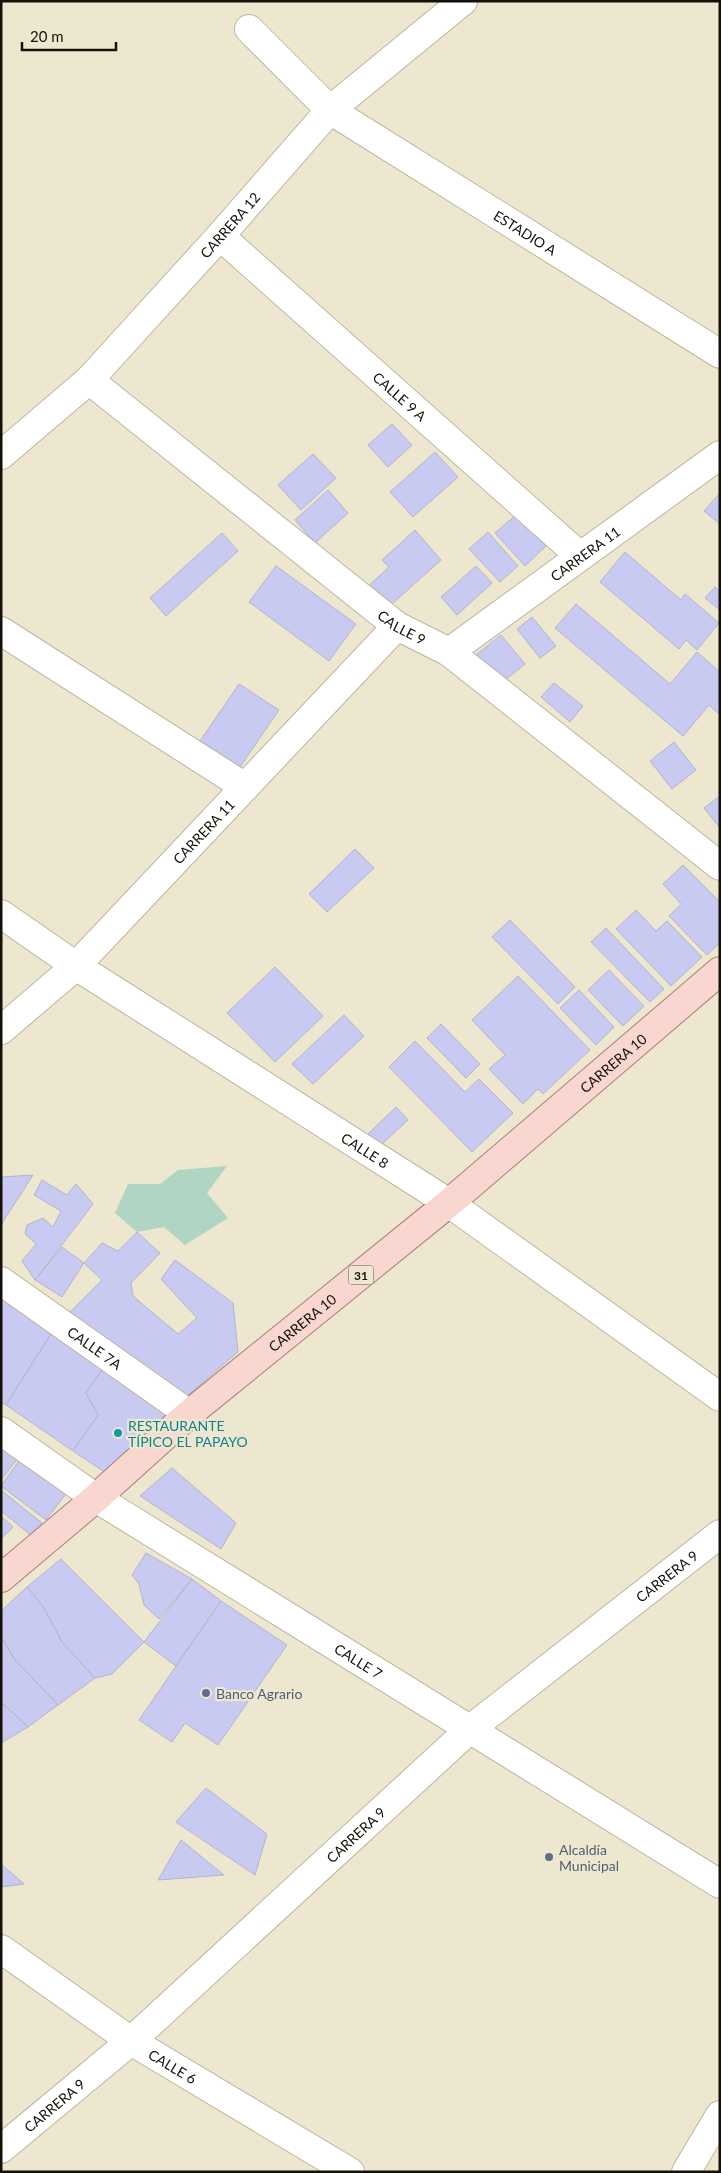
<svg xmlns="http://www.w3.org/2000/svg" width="721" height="2173" font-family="Lato,sans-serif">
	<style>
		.green { fill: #b0d5c2 }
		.building { fill: #c8caf1; stroke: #b3b4cb }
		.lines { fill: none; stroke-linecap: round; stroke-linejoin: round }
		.minor-casing { stroke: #bdb69f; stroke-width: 30 }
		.tertiary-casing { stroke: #bdb69f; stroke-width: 30 }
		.primary-casing { stroke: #a87f77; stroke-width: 30 }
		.minor { stroke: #fff; stroke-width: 28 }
		.tertiary { stroke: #fff; stroke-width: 28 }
		.primary { stroke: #fad6d1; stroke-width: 28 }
		.culture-dot { fill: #0f9aa8; stroke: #eee7cf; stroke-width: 2 }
		.service-dot { fill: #5c6f8a; stroke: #eee7cf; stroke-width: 2 }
		.labels { text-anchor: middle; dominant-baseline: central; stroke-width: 4.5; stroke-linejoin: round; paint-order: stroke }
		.shield { fill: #eee7cf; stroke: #555144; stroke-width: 1 }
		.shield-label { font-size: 12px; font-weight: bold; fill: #141109 }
		.street-label { font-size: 14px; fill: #141109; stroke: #eee7cf }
		.culture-label { font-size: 14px; fill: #0d838f; stroke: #eee7cf; text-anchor: start }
		.service-label { font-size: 14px; fill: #4e5e75; stroke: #eee7cf; text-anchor: start }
	</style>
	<rect width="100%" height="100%" fill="#eee7cf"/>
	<polygon class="green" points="227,1166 207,1193 228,1218 185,1245 164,1227 137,1232 115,1213 128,1184 160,1184 178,1170"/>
	<g class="building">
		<polygon points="392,424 412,445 388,467 368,445"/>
		<polygon points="435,452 458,477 413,517 390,492"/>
		<polygon points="313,454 336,478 301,510 278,485"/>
		<polygon points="328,490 348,513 315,543 295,520"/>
		<polygon points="720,493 720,524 704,511"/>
		<polygon points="517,514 546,546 525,566 495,533"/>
		<polygon points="415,530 441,560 383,612 363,591 389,567 382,560"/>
		<polygon points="488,532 518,566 500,582 469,549"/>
		<polygon points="222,533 238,551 166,616 150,598"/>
		<polygon points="625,552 681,600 685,594 719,623 697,650 686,640 679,649 600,582"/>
		<polygon points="276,566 356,624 329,661 249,602"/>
		<polygon points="476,566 492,583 457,615 441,597"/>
		<polygon points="715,587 720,591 720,610 705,598"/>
		<polygon points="576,604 670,684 697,652 720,672 720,715 709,705 683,736 555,628"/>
		<polygon points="532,617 556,646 540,658 517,629"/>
		<polygon points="501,635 525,664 500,684 476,655"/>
		<polygon points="554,683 583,706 570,722 541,697"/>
		<polygon points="239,684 279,710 240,767 200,741"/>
		<polygon points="674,742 696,770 672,789 650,761"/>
		<polygon points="720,796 720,828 704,808"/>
		<polygon points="355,849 374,868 327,912 309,894"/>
		<polygon points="683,865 720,902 720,943 707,955 669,916 681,904 663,884"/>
		<polygon points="636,910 656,931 667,921 702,957 671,986 616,929"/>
		<polygon points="510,920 575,987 558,1004 492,937"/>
		<polygon points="606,928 664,989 650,1002 591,942"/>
		<polygon points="275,967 323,1016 275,1062 227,1013"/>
		<polygon points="609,970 644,1006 623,1026 588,990"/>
		<polygon points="518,976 590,1050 543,1094 538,1089 523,1104 489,1069 505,1055 472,1020"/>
		<polygon points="579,990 614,1027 596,1045 560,1008"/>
		<polygon points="344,1015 364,1036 313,1084 292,1064"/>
		<polygon points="441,1024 480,1064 466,1078 427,1038"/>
		<polygon points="415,1041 465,1092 479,1079 513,1113 472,1152 389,1067"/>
		<polygon points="396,1107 408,1120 380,1146 368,1134"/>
		<polygon points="33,1175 1,1225 1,1177"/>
		<polygon points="42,1180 67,1195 76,1184 93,1204 35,1280 22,1261 36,1244 25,1234 27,1225 43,1218 53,1227 61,1211 34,1195"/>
		<polygon points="137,1232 160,1253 131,1283 133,1296 178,1334 197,1318 161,1279 175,1260 233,1303 238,1352 185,1398 70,1312 102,1280 84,1263 102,1243 118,1251"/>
		<polygon points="62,1247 84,1263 62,1297 35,1280"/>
		<polygon points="1,1297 51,1334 6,1405 1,1402"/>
		<polygon points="51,1334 104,1367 86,1393 98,1415 73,1451 6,1405"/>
		<polygon points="104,1367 172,1412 109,1475 73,1451 98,1415 86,1393"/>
		<polygon points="1,1446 19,1457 1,1480"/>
		<polygon points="20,1459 66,1494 46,1520 1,1486"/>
		<polygon points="172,1468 236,1523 221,1549 140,1496"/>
		<polygon points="1,1490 42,1523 32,1536 1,1511"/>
		<polygon points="1,1516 13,1527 1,1539"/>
		<polygon points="146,1553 192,1579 159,1619 144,1605 139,1584 132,1575"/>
		<polygon points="61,1559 144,1642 112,1674 95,1678 62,1642 44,1608 27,1587"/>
		<polygon points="192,1579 221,1601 176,1666 144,1642"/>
		<polygon points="27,1587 44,1608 62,1642 95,1678 58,1705 15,1660 1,1637 1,1611"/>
		<polygon points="221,1601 287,1645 218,1745 185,1723 172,1742 139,1720"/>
		<polygon points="1,1637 15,1660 58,1705 28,1727 1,1702"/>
		<polygon points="1,1702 28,1727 1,1743"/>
		<polygon points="206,1788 267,1834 255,1875 176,1822"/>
		<polygon points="181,1840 224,1875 158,1880"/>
		<polygon points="1,1864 24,1884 1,1887"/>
	</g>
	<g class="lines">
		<defs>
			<g id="minor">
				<path id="s1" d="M249 29 330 110 720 354"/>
				<path id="s2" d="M220 236 580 556"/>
				<path id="s3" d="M89 380 397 626 449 652 720 866"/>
				<path id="s4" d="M1 455 89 380 220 236 330 110 463 1"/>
				<polyline points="1,631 245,787"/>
				<path id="s5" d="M449 652 720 455"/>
				<path id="s6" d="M1 914 76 966 449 1203 720 1397"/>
				<path id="s7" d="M1 1030 76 966 397 626"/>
				<path id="s8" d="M1 1281 189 1414"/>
				<polyline points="1,1431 96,1498"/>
				<path id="s9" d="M1 1949 131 2041 350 2172"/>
				<path id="s10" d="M1 2149 131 2041 469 1730 720 1534"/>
				<polyline points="686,2172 720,2115"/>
			</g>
			<g id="tertiary">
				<path id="s11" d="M96 1498 720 1884"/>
			</g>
			<g id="primary">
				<path id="s12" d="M1 1578 96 1498 189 1414 449 1203 720 971"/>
			</g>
		</defs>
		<use href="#minor" class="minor-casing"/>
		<use href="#tertiary" class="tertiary-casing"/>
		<use href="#primary" class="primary-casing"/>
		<use href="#minor" class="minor"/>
		<use href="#tertiary" class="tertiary"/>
		<use href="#primary" class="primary"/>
	</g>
	<circle class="culture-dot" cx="118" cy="1433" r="5"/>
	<g class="service-dot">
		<circle cx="206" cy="1693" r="5"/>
		<circle cx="549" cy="1857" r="5"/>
	</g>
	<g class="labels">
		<rect class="shield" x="348.5" y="1265.5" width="25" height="19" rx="4"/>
		<g class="shield-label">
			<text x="361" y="1275">31</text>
		</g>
		<g class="street-label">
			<text stroke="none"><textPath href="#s4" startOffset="325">CARRERA 12</textPath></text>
			<text stroke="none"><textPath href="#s1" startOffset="345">ESTADIO A</textPath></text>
			<text stroke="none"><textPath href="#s2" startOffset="241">CALLE 9 A</textPath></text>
			<text stroke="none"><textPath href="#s5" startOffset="168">CARRERA 11</textPath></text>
			<text stroke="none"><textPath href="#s3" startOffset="399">CALLE 9</textPath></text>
			<text stroke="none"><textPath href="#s7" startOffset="284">CARRERA 11</textPath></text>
			<text stroke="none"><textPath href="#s12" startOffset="800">CARRERA 10</textPath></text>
			<text stroke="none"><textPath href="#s6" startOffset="434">CALLE 8</textPath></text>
			<text stroke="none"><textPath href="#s12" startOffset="395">CARRERA 10</textPath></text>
			<text stroke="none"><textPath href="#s8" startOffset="115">CALLE 7A</textPath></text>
			<text stroke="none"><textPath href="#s10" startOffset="879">CARRERA 9</textPath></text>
			<text stroke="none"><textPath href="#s11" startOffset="309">CALLE 7</textPath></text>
			<text stroke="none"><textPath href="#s10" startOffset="474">CARRERA 9</textPath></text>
			<text stroke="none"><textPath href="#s9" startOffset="208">CALLE 6</textPath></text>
			<text stroke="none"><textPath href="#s10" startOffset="69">CARRERA 9</textPath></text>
		</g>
		<g class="culture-label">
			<text x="128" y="1425">RESTAURANTE<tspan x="128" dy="16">TÍPICO EL PAPAYO</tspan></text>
		</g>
		<g class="service-label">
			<text x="216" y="1693">Banco Agrario</text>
			<text x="559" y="1849">Alcaldía<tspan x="559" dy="16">Municipal</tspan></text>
		</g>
	</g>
	<rect width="721" height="2173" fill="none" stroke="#141109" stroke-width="5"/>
	<path d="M22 42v8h94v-8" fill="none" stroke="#141109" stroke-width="2.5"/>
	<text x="30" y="42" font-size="15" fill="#141109" stroke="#eee7cf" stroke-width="4" paint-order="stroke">20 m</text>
</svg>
